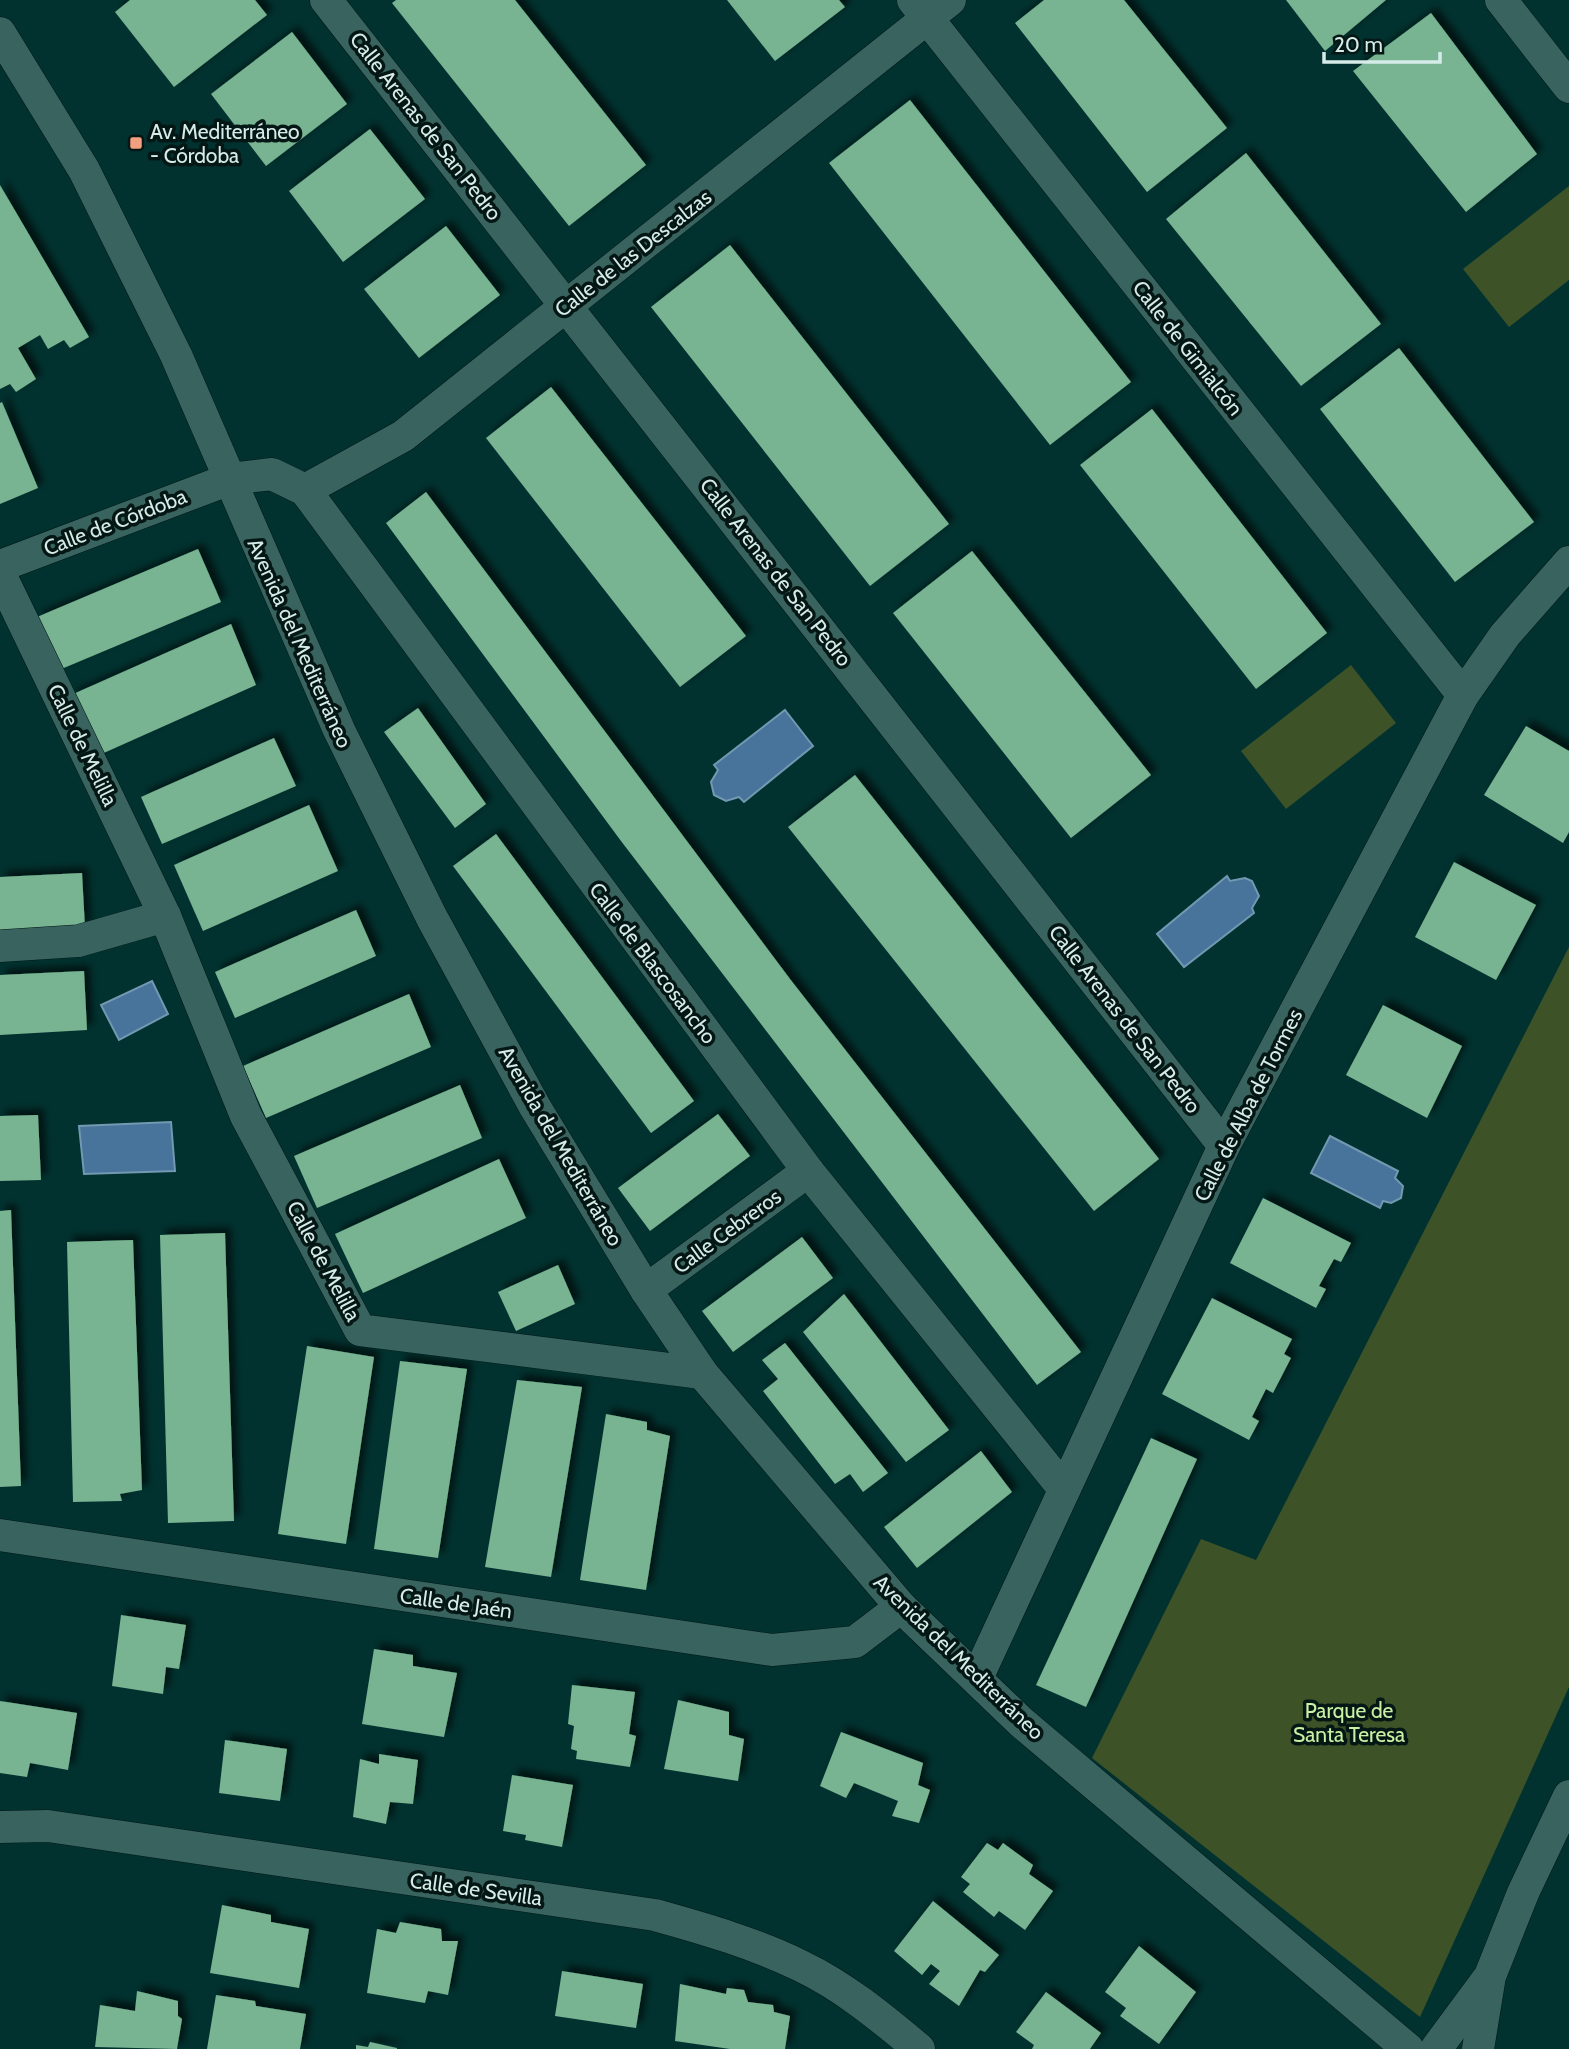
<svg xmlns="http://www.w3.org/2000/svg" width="1569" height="2049" font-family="Cabin,sans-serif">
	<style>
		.green { fill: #3e5228 }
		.water { fill: #48749b; stroke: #7298b2; stroke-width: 2 }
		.building { fill: #78b392; filter: url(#shadow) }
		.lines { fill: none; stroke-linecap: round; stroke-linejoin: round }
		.street-casing { stroke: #021715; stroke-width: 33 }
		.street { stroke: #38635f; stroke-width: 32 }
		.poi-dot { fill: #f2a07f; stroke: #051715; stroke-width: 2.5 }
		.labels { text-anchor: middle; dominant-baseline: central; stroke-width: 7; stroke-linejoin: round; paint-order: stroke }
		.street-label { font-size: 21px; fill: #d5ece9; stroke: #051715 }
		.poi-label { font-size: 21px; fill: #d5ece9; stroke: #051715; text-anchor: start }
		.park-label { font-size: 21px; fill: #c9f0a3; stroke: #051715 }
	</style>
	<defs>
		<filter id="shadow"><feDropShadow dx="6" dy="-6" stdDeviation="3.5" flood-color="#0009"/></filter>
	</defs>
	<rect width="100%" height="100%" fill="#01322f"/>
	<g class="green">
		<polygon points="1569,186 1569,280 1509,327 1463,269"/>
		<polygon points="1351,665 1396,723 1286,809 1241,751"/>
		<polygon points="1569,947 1569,1687 1420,2017 1092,1758 1201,1539 1256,1560"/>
	</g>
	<g class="water">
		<polygon points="785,710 813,746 744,802 739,797 726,801 714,795 711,782 718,770 714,765"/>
		<polygon points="1227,876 1230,881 1245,878 1252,881 1259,896 1252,908 1254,913 1184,967 1157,934"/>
		<polygon points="152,981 168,1014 119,1040 101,1005"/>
		<polygon points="171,1122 175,1171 84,1174 79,1126"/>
		<polygon points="1330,1136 1398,1171 1395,1178 1403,1186 1401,1198 1391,1203 1383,1201 1380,1208 1311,1173"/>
	</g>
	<g class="building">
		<polygon points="130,0 255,0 267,15 174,87 115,12"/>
		<polygon points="396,0 515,0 646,165 569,226 392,3"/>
		<polygon points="727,0 839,0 845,7 775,61"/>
		<polygon points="1044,0 1124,0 1227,128 1147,192 1015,23"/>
		<polygon points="1286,0 1386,0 1325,51"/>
		<polygon points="1431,13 1537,154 1466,212 1353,71"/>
		<polygon points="292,32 347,104 266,166 211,94"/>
		<polygon points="910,100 1131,382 1050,445 829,163"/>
		<polygon points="370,129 425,199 343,262 289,191"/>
		<polygon points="1246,153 1381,324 1301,386 1166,219"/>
		<polygon points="0,185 89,337 70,348 64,340 48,349 40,335 18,348 36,379 16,392 10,384 0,389"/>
		<polygon points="446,226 500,295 419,358 364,289"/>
		<polygon points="730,245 949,524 870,586 651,307"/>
		<polygon points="1399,348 1534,522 1455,582 1320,409"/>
		<polygon points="551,387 746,636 680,687 486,438"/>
		<polygon points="2,402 38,488 0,504 0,403"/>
		<polygon points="1152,409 1327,633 1256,689 1080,465"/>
		<polygon points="426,492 790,979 1081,1352 1037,1385 621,841 386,523"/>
		<polygon points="198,549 221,602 59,670 37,617"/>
		<polygon points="972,551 1151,775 1071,838 893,613"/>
		<polygon points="231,624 256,685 97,756 71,695"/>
		<polygon points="418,708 486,804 455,828 384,732"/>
		<polygon points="1526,726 1569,751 1569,832 1563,843 1484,795"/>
		<polygon points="274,738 296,786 162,844 141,797"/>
		<polygon points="855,775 1159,1159 1094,1211 788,827"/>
		<polygon points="309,805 338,871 203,931 174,865"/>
		<polygon points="496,834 694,1101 651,1133 453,866"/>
		<polygon points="1454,862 1536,905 1496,980 1415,937"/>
		<polygon points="82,873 85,928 0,932 0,877"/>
		<polygon points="356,910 376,956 235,1018 215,972"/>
		<polygon points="84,971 87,1030 0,1035 0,975"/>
		<polygon points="409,994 431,1047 266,1118 243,1066"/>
		<polygon points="1383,1005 1462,1046 1427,1118 1346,1075"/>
		<polygon points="460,1085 482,1138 317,1208 294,1156"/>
		<polygon points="718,1114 750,1156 650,1231 618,1188"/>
		<polygon points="38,1115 41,1180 0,1181 0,1116"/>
		<polygon points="499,1159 526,1218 363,1293 335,1234"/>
		<polygon points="1263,1198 1351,1243 1341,1262 1334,1259 1319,1286 1326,1289 1316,1308 1230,1263"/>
		<polygon points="11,1210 21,1486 0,1487 0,1211"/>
		<polygon points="225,1233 234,1521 168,1523 160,1235"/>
		<polygon points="802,1237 833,1278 733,1352 702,1311"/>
		<polygon points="133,1240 142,1490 120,1494 122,1501 73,1502 67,1242"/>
		<polygon points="558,1265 575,1304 516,1331 498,1292"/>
		<polygon points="844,1294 949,1430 906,1462 803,1332"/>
		<polygon points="1212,1298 1292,1339 1284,1354 1291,1358 1273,1393 1266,1389 1252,1417 1259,1421 1249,1440 1162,1394"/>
		<polygon points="785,1343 888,1473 863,1492 850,1474 835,1484 763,1391 778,1379 762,1360"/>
		<polygon points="307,1346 374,1357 346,1544 278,1534"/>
		<polygon points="400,1361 467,1369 438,1558 374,1549"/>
		<polygon points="517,1380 582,1387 551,1577 485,1567"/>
		<polygon points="606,1414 647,1422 647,1430 670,1436 646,1590 580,1580"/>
		<polygon points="1151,1438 1197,1459 1086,1707 1036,1685"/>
		<polygon points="981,1451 1012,1492 917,1568 884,1527"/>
		<polygon points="121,1615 186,1625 179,1669 166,1667 163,1694 112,1686"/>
		<polygon points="374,1649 413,1655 413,1666 457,1673 444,1737 362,1724"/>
		<polygon points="572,1685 635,1692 629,1734 636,1736 630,1767 576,1759 577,1751 571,1749 574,1726 568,1724"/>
		<polygon points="678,1700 729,1712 729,1735 744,1739 738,1781 664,1769"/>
		<polygon points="0,1701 77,1713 68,1770 30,1763 27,1777 0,1773"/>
		<polygon points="841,1732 923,1763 918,1785 930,1790 919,1823 892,1816 898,1801 854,1783 846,1798 820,1786"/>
		<polygon points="225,1740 287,1749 280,1801 219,1793"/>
		<polygon points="379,1754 418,1760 413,1804 390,1802 386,1824 353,1817 360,1759 379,1764"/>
		<polygon points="512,1775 573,1785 562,1847 525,1840 526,1835 503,1831"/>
		<polygon points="987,1843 998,1850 1003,1843 1033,1865 1029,1874 1053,1891 1025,1930 999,1911 994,1917 963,1892 970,1884 961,1877"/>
		<polygon points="933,1901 999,1955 985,1972 980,1970 959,2006 929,1984 940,1971 931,1964 922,1975 894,1951"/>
		<polygon points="222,1905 271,1915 271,1922 309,1929 299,1988 210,1973"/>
		<polygon points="400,1922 441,1929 442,1941 458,1941 448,1995 428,1991 425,2003 367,1993 377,1929 396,1933"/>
		<polygon points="1139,1946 1196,1992 1159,2044 1120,2016 1126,2008 1105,1992"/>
		<polygon points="562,1971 643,1984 636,2028 555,2016"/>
		<polygon points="680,1984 726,1994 727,1988 744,1990 748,2002 773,2005 774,2012 790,2016 785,2049 730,2049 675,2041"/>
		<polygon points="137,1991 178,2001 178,2016 182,2019 177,2049 95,2047 100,2005 135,2011"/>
		<polygon points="1046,1992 1101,2033 1090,2049 1032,2049 1034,2045 1016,2032"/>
		<polygon points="216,1995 255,2001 256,2006 306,2014 300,2049 207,2049"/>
		<polygon points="370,2042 397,2048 397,2049 356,2049 356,2045 368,2047"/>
	</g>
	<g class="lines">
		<defs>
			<g id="street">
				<polyline points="326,0 1224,1146"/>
				<polyline points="913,0 1463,695"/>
				<polyline points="1501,0 1569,87"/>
				<polyline points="0,33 84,170 176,355 339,730 432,918 535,1107 646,1290 702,1373 901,1607 1021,1722 1408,2049"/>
				<polyline points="305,490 403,436 950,0"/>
				<polyline points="0,566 230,479 272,474 305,490 808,1171 1064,1489"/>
				<polyline points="0,574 165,916 246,1116 360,1330 702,1373"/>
				<polyline points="0,946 78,941 165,916"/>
				<polyline points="646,1290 808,1171"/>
				<polyline points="0,1535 772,1650 855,1642 901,1607"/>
				<polyline points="977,1678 1224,1146 1463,695 1505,635 1569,562"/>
				<path d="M0 1827 48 1826 655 1915C705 1929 754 1943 801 1966 845 1987 883 2019 919 2049"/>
				<polyline points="1436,2049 1487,1980"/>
				<polyline points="1478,2049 1490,1976 1523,1893 1569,1796"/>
			</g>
		</defs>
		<use href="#street" class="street-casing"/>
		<use href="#street" class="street"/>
	</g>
	<rect class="poi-dot" x="129" y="136" width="14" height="14" rx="3.5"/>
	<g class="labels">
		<g class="street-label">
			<text transform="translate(426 126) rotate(52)">Calle Arenas de San Pedro</text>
			<text transform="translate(633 253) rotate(-38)">Calle de las Descalzas</text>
			<text transform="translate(1188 348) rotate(52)">Calle de Gimialcón</text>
			<text transform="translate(115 522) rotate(-21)">Calle de Córdoba</text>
			<text transform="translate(776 572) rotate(52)">Calle Arenas de San Pedro</text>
			<text transform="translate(300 643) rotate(66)">Avenida del Mediterráneo</text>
			<text transform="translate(83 745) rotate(64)">Calle de Melilla</text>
			<text transform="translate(653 963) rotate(53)">Calle de Blascosancho</text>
			<text transform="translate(1125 1019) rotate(52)">Calle Arenas de San Pedro</text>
			<text transform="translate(1248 1105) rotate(-63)">Calle de Alba de Tormes</text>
			<text transform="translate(561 1146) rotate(60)">Avenida del Mediterráneo</text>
			<text transform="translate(727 1231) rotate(-36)">Calle Cebreros</text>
			<text transform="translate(324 1261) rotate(62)">Calle de Melilla</text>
			<text transform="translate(456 1603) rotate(8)">Calle de Jaén</text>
			<text transform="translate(959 1657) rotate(44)">Avenida del Mediterráneo</text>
			<text transform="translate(476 1889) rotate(8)">Calle de Sevilla</text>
		</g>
		<g class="poi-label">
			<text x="150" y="131">Av. Mediterráneo<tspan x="150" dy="24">- Córdoba</tspan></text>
		</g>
		<g class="park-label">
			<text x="1349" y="1710">Parque de<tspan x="1349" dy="24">Santa Teresa</tspan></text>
		</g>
	</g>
	<path d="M1324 52v10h116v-10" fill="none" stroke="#d5ece9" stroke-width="3.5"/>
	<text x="1334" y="52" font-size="21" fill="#d5ece9" stroke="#051715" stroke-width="5" paint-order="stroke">20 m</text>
</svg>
